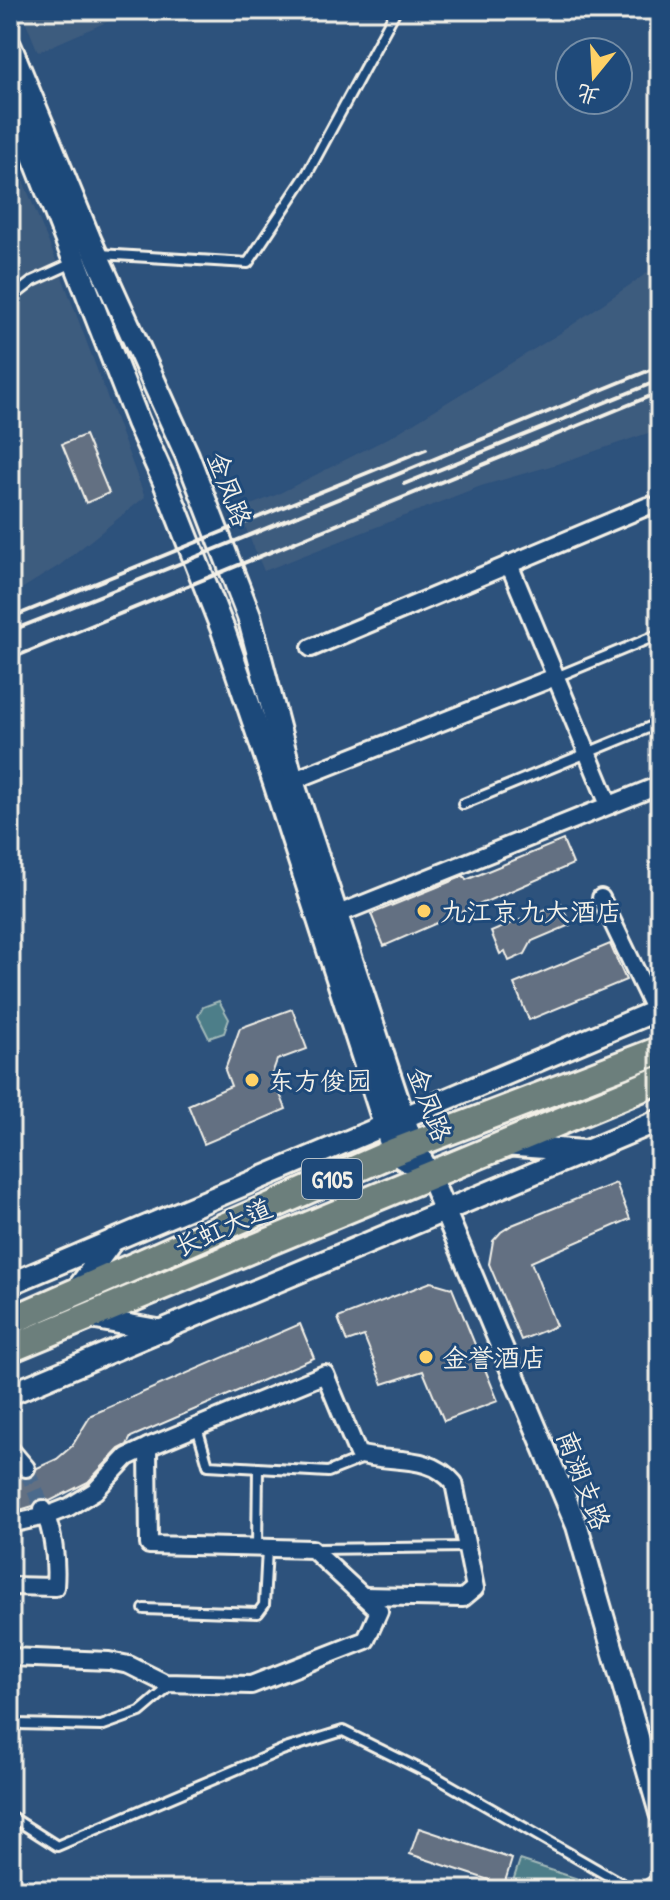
<svg xmlns="http://www.w3.org/2000/svg" width="670" height="1900" font-family="'Patrick Hand','LXGW WenKai TC',sans-serif">
	<style>
		.built { fill: #3d5b7e }
		.green { fill: #4e7e89; stroke: #a1b8b8; stroke-width: 2 }
		.building { fill: #637082; stroke: #f4f1e8; stroke-width: 2 }
		.lines { fill: none; stroke-linecap: round; stroke-linejoin: round }
		.minor-tunnel { stroke: #4b6a8c; stroke-width: 16; stroke-dasharray: 16 8; stroke-linecap: butt }
		.service-casing { stroke: #f4f1e8; stroke-width: 14 }
		.minor-casing { stroke: #f4f1e8; stroke-width: 22 }
		.tertiary-casing { stroke: #f4f1e8; stroke-width: 26 }
		.secondary-casing { stroke: #f4f1e8; stroke-width: 28 }
		.trunk-casing { stroke: #f4f1e8; stroke-width: 32 }
		.service { stroke: #1f4a7a; stroke-width: 8 }
		.minor { stroke: #1f4a7a; stroke-width: 16 }
		.tertiary { stroke: #1f4a7a; stroke-width: 20 }
		.secondary { stroke: #1f4a7a; stroke-width: 22 }
		.trunk { stroke: #6c7f7c; stroke-width: 26 }
		.rail { stroke: #f4f1e8; stroke-width: 4 }
		.poi-dot { fill: #ffd166; stroke: #1f4a7a; stroke-width: 3 }
		.labels { text-anchor: middle; dominant-baseline: central; stroke-width: 6; stroke-linejoin: round; paint-order: stroke }
		.shield { fill: #1f4a7a; stroke: #b4bfc7; stroke-width: 2 }
		.shield-label { font-size: 24px; font-weight: bold; fill: #f4f1e8 }
		.street-label { font-size: 26px; fill: #f4f1e8; stroke: #1f4a7a }
		.poi-label { font-size: 26px; fill: #f4f1e8; stroke: #1f4a7a; text-anchor: start }
	</style>
	<rect width="100%" height="100%" fill="#2d527c"/>
	<filter id="ink" filterUnits="userSpaceOnUse"><feTurbulence type="fractalNoise" baseFrequency=".0125" numOctaves="2"/><feDisplacementMap in="SourceGraphic" scale="16" xChannelSelector="R" yChannelSelector="G"/><feConvolveMatrix kernelMatrix="1 2 1 2 8 2 1 2 1" color-interpolation-filters="sRGB"/></filter>
	<g filter="url(#ink)">
		<g class="built">
			<polygon points="21,10 134,10 38,52"/>
			<polygon points="10,149 55,258 145,497 60,565 10,596"/>
			<polygon points="660,264 660,429 554,465 481,486 264,571 238,510 276,495 392,436 562,332"/>
		</g>
		<g class="green">
			<polygon points="219,1001 229,1019 224,1033 209,1038 198,1016 203,1007"/>
			<polygon points="520,1860 581,1880 578,1890 510,1890"/>
		</g>
		<g class="building">
			<polygon points="85,435 109,493 86,503 62,444"/>
			<polygon points="563,840 573,864 384,946 371,914 464,876 466,880"/>
			<polygon points="561,903 570,925 532,941 525,954 509,961 505,951 500,954 491,932"/>
			<polygon points="610,944 626,980 529,1020 514,984"/>
			<polygon points="292,1009 307,1049 277,1060 272,1074 286,1109 204,1144 188,1105 231,1086 225,1070 240,1028"/>
			<polygon points="616,1183 630,1219 531,1262 556,1326 521,1340 489,1264 493,1241 501,1232 512,1225"/>
			<polygon points="431,1282 452,1288 498,1401 444,1421 423,1371 383,1384 364,1336 347,1342 338,1318"/>
			<polygon points="300,1324 314,1358 131,1437 127,1445 119,1449 88,1482 50,1501 40,1499 33,1506 10,1513 10,1472 15,1472 23,1479 32,1477 37,1468 57,1459 72,1446 91,1415"/>
			<polygon points="419,1828 512,1859 504,1885 410,1854"/>
		</g>
		<g class="lines">
			<polyline class="minor-tunnel" points="26,1468 43,1509"/>
			<defs>
				<g id="service">
					<polyline points="99,254 248,263 307,174 396,10"/>
					<polyline points="10,299 33,281 75,262"/>
					<polyline points="556,677 660,634"/>
					<polyline points="463,804 660,723"/>
					<polyline points="197,1427 208,1465 328,1472 366,1457"/>
					<polyline points="257,1548 258,1468"/>
					<polyline points="316,1549 467,1547"/>
					<polyline points="144,1609 258,1613 264,1605 267,1549"/>
					<polyline points="17,1724 101,1726 140,1712 174,1683"/>
					<polyline points="10,1816 57,1846 282,1750 343,1731 436,1777 631,1889 644,1888 660,1876"/>
				</g>
				<g id="minor">
					<polyline points="509,564 609,805"/>
					<polyline points="311,648 648,506"/>
					<polyline points="292,781 555,677"/>
					<polyline points="601,898 655,1011"/>
					<polyline points="336,915 660,785"/>
					<path d="M148 1447 325 1374 358 1454C393 1464 429 1453 454 1483L475 1588 463 1598 363 1596"/>
					<polyline points="10,1449 26,1468"/>
					<polyline points="10,1524 46,1516 69,1507 95,1491 127,1457 148,1447 149,1545 312,1549 379,1611 366,1640 251,1685 165,1683 129,1665 109,1661 10,1657"/>
					<path d="M10 1586 55 1587C57 1560 54 1534 43 1509"/>
				</g>
				<g id="tertiary">
					<polyline points="504,1145 584,1151"/>
					<polyline points="430,1176 577,1526 660,1813"/>
					<polyline points="10,1284 660,1009"/>
					<polyline points="75,1292 113,1240"/>
					<polyline points="85,1317 163,1331"/>
					<polyline points="10,1394 660,1120"/>
				</g>
				<g id="secondary">
					<polyline points="10,47 89,239 187,455 249,616 292,781 412,1145 430,1176"/>
					<polyline points="10,95 138,422 164,480 223,630 275,783 394,1152 408,1161"/>
				</g>
				<g id="trunk">
					<polyline points="10,1321 394,1152 660,1050"/>
					<polyline points="10,1349 660,1080"/>
				</g>
			</defs>
			<use href="#service" class="service-casing"/>
			<use href="#minor" class="minor-casing"/>
			<use href="#tertiary" class="tertiary-casing"/>
			<use href="#secondary" class="secondary-casing"/>
			<use href="#trunk" class="trunk-casing"/>
			<use href="#service" class="service"/>
			<use href="#minor" class="minor"/>
			<use href="#tertiary" class="tertiary"/>
			<use href="#secondary" class="secondary"/>
			<use href="#trunk" class="trunk"/>
			<g class="rail">
				<polyline points="404,484 660,380"/>
				<polyline points="15,616 426,449"/>
				<path d="M10 631C228 547 443 454 660 366"/>
				<polyline points="10,659 660,392"/>
			</g>
		</g>
	</g>
	<g class="poi-dot">
		<circle cx="424" cy="911" r="8"/>
		<circle cx="252" cy="1080" r="8"/>
		<circle cx="426" cy="1357" r="8"/>
	</g>
	<g class="labels">
		<rect class="shield" x="302" y="1159" width="60" height="40" rx="6"/>
		<g class="shield-label">
			<text x="332" y="1179">G105</text>
		</g>
		<g class="street-label">
			<text transform="translate(230 489) rotate(69)">金凤路</text>
			<text transform="translate(430 1104) rotate(69)">金凤路</text>
			<text transform="translate(223 1227) rotate(-24)">长虹大道</text>
			<text transform="translate(584 1480) rotate(69)">南湖支路</text>
		</g>
		<g class="poi-label">
			<text x="440" y="911">九江京九大酒店</text>
			<text x="268" y="1080">东方俊园</text>
			<text x="442" y="1357">金誉酒店</text>
		</g>
	</g>
	<rect width="670" height="1900" fill="none" stroke="#1f4a7a" stroke-width="40"/>
	<rect x="20" y="20" width="630" height="1860" fill="none" stroke="#f4f1e8" stroke-width="3" filter="url(#ink)"/>
	<g transform="translate(594 76) rotate(198)"><circle r="38" fill="#1f4a7a" stroke="#748da6" stroke-width="2"/>
	<path d="M0-6L14 30L0 20L-14 30Z" fill="#ffd166"/>
	<text y="-12" font-size="22" font-weight="bold" text-anchor="middle" fill="#f4f1e8">北</text>
	</g>
</svg>
